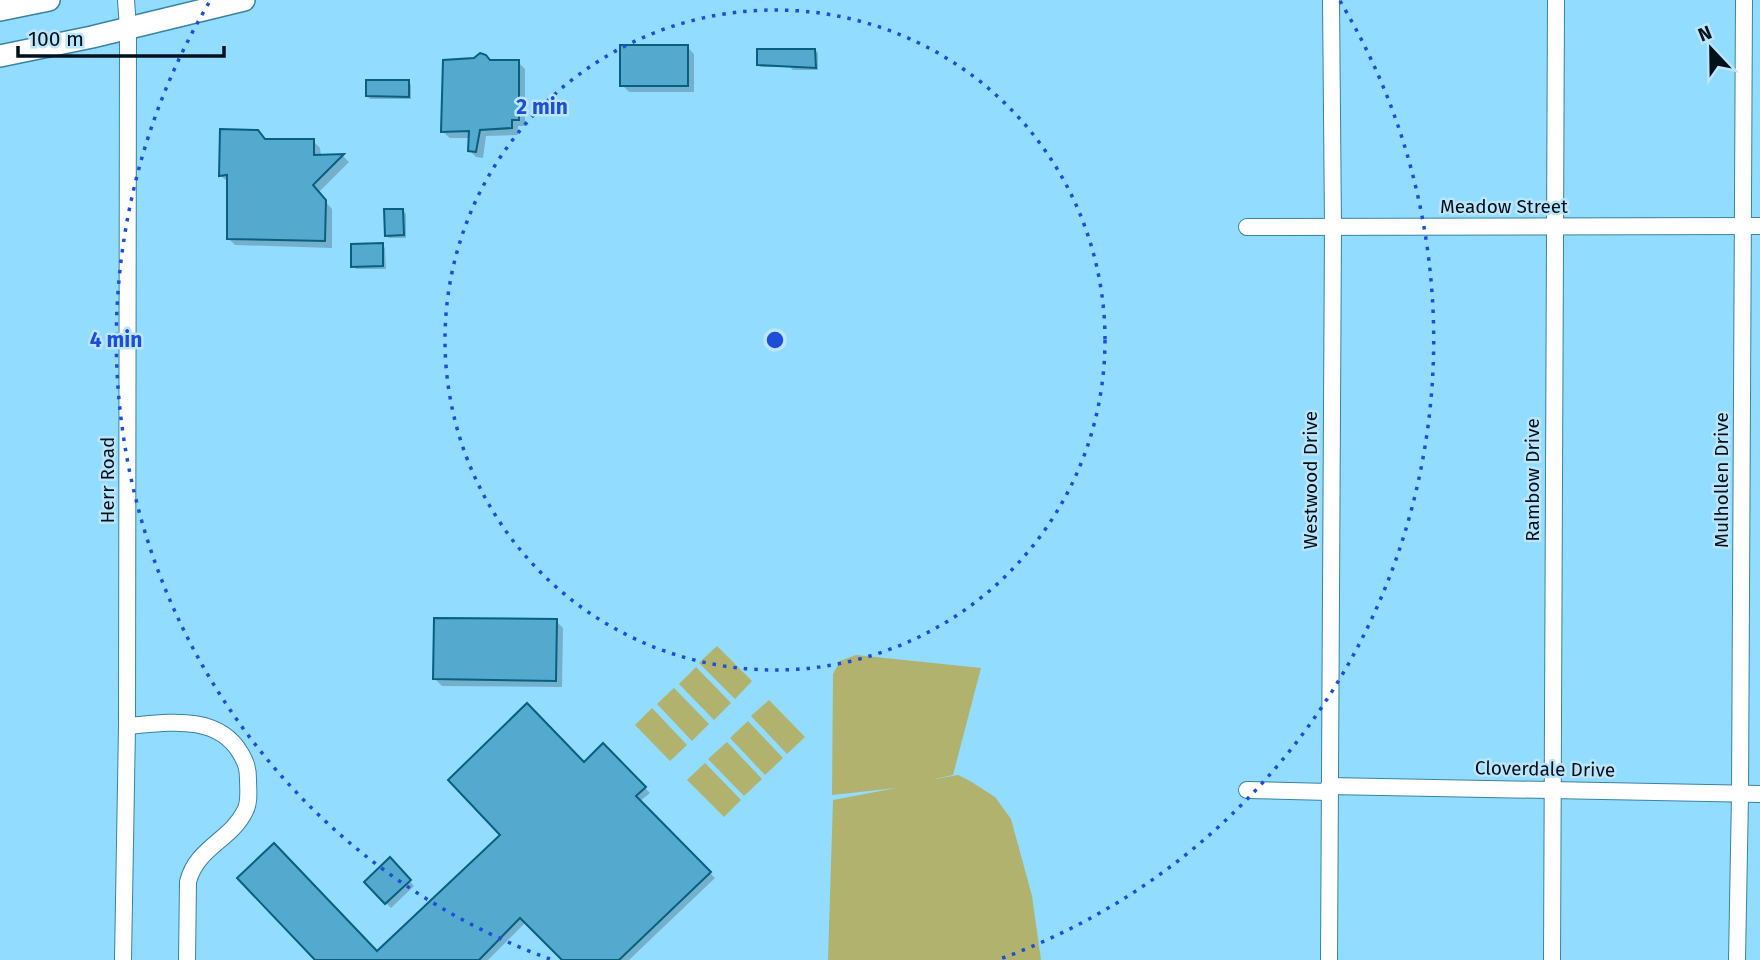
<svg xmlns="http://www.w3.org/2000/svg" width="1760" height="960" font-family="'Fira Sans',sans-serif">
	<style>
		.green { fill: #b1b26d }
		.shadow { fill: #0003 }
		.building { fill: #54a9ce; stroke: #08607e; stroke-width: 2 }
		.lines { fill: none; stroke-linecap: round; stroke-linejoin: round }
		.minor-casing { stroke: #3983a3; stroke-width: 18 }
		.major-casing { stroke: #3983a3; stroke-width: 24 }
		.minor { stroke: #fff; stroke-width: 16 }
		.major { stroke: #fff; stroke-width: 21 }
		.ring { fill: none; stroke: #1d4ed8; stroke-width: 3.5; stroke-dasharray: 3.5 7 }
		.labels { text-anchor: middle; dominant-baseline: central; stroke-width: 5; stroke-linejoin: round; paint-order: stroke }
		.street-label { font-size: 19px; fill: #00111b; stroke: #bae5fa }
		.centre { fill: #1d4ed8; stroke: #bae5fa; stroke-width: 3.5 }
		.ring-label { font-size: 21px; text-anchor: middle; font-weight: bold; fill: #1d4ed8; stroke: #bae5fa; stroke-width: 5; stroke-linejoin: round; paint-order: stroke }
	</style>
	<rect width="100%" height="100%" fill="#92dcff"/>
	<g class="green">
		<polygon points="717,646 752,681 735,699 699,663"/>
		<polygon points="856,655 981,668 953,775 930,780 958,775 970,781 995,797 1011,819 1032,896 1041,960 828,960 833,800 896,788 832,795 833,674 840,661"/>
		<polygon points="696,667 731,703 714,720 679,684"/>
		<polygon points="674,688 709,724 692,741 657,704"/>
		<polygon points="769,700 805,737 787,754 751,716"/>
		<polygon points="652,708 687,745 670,761 635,725"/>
		<polygon points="748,721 783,758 765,775 730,738"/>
		<polygon points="727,742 762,779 744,796 708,759"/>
		<polygon points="705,763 741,800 724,817 687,780"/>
	</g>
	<g class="shadow">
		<polygon points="687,47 694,54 694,92 629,92 622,85"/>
		<polygon points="815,50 818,53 818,70 793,70 790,67 761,67 758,64"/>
		<polygon points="491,62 518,62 525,69 525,126 518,126 518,135 486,136 483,158 476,157 469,150 471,138 450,138 443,132"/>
		<polygon points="408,82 411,85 411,99 370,99 367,96"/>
		<polygon points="266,140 313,141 320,148 321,156 343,156 349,162 318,193 332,209 332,248 235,245 228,238 228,182 221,176"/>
		<polygon points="403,211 406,214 406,238 389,238 386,235"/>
		<polygon points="382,245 385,248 386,269 356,269 353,266"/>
		<polygon points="556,621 563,628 562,687 442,686 435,679"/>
		<polygon points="603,745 650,793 639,802 715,878 629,960 564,960 526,922 488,960 318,960 377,954"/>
		<polygon points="390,860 414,886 391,908 366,882"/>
	</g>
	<g class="building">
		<rect x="620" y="45" width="68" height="41"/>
		<polygon points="757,49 815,49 816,68 757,65"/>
		<polygon points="480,53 486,55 490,60 519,60 519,120 512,120 512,128 480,130 476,152 468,151 469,131 441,132 443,60 474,58"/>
		<polygon points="366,80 409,80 409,97 366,96"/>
		<polygon points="220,129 258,130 265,139 314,139 314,155 344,154 313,185 326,200 325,241 227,239 227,175 219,176"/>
		<polygon points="384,209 403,209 404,235 385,236"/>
		<polygon points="383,243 383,266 351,267 351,244"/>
		<polygon points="434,618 557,619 556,681 433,679"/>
		<polygon points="527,703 584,762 603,743 646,787 636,796 711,872 619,960 562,960 520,918 479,960 315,960 237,878 274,843 377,951 500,835 448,780"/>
		<polygon points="390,857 411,880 385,904 364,882"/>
	</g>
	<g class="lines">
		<defs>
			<g id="minor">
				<polyline points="1247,227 1760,226"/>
				<path d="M127 726C166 723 218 713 241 754 246 763 248 768 248 779 248 789 250 802 245 811 231 840 196 848 188 882L187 960"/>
				<polyline points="1329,786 1760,794"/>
				<polyline points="1247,790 1329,792"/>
				<polyline points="123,960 127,726 128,28 126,0"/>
				<polyline points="1329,960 1333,227 1331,0"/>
				<polyline points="1552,960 1556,0"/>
				<polyline points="1737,960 1740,795 1744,0"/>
			</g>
			<g id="major">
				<polyline points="0,10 49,0"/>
				<polyline points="0,56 92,37 244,0"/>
			</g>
		</defs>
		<use href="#minor" class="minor-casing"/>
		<use href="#major" class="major-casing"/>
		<use href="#minor" class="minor"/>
		<use href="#major" class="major"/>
	</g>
	<g class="ring">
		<circle cx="775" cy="340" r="330"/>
		<path d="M550 959A659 659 0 0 1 210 1M1340 1A659 659 0 0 1 1000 959"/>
	</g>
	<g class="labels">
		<g class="street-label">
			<text x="1504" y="206">Meadow Street</text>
			<text transform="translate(107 480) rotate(-90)">Herr Road</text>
			<text transform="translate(1310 480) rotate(-90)">Westwood Drive</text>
			<text transform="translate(1532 480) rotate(-90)">Rambow Drive</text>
			<text transform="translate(1721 480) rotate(-90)">Mulhollen Drive</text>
			<text transform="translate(1545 769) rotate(1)">Cloverdale Drive</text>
		</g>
	</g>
	<circle cx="775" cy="340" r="10" class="centre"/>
	<g class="ring-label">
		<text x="542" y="114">2 min</text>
		<text x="116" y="347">4 min</text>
	</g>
	<g transform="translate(1711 49) rotate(338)" stroke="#bae5fa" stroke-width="5" paint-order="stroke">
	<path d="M0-5L12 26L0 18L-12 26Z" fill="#00111b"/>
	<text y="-10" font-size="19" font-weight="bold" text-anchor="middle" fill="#00111b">N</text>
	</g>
	<path d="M18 46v10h206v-10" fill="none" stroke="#00111b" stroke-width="3.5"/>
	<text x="28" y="46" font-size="21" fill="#00111b" stroke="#bae5fa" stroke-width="5" paint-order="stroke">100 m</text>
</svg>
